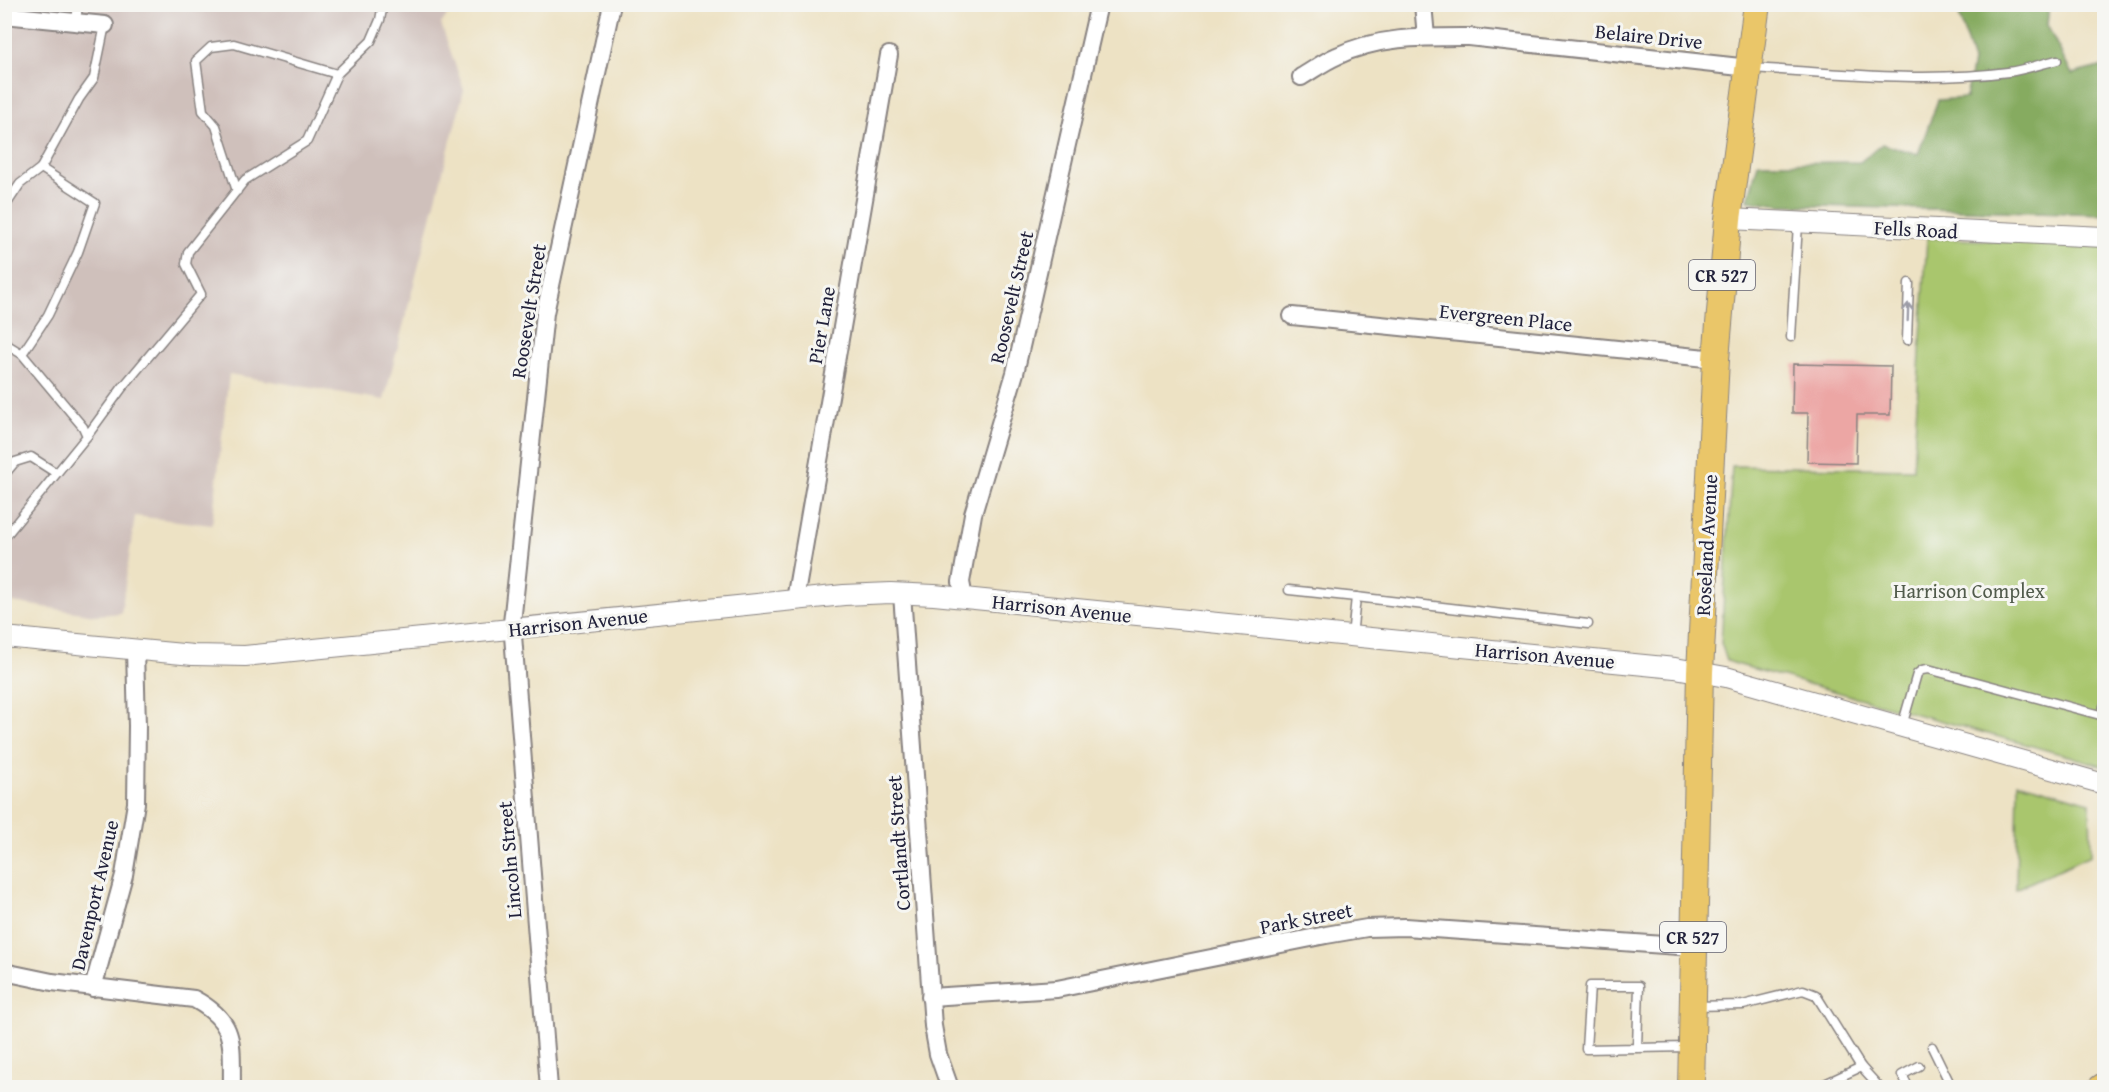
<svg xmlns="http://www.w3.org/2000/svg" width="2109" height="1092" font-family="'Gentium Book Plus',serif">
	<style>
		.industrial { fill: #cfc0bb }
		.green { fill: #a9c66d; stroke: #667454; stroke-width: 1.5 }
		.forest { fill: #86ab60; stroke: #54664e; stroke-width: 1.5 }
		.building { fill: #eca6a4 }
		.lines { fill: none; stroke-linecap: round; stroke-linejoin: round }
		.service-casing { stroke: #888280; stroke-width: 11 }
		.minor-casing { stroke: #888280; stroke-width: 20 }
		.tertiary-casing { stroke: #888280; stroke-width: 22 }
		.primary-casing { stroke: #888280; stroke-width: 28 }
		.service { stroke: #fff; stroke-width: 8 }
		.minor { stroke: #fff; stroke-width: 16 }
		.tertiary { stroke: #fff; stroke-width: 20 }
		.primary { stroke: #eac669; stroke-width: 26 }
		.oneway { stroke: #9c9ca7 }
		.labels { text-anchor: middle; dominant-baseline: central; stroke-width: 6; stroke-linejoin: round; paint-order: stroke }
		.shield { fill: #f6f6f2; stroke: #626272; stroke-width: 1.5 }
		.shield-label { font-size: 18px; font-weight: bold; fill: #22223b }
		.street-label { font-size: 20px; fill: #22223b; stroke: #f6f6f2 }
		.park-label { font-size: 20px; fill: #515b4c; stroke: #f6f6f2 }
	</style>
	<rect width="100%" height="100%" fill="#f6f6f2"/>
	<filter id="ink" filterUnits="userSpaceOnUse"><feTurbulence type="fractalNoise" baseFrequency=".0167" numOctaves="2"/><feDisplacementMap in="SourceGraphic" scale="12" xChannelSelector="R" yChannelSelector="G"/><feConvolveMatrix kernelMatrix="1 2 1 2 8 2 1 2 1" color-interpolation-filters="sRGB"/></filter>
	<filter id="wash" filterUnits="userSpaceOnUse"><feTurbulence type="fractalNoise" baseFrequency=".008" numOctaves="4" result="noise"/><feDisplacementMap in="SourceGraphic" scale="24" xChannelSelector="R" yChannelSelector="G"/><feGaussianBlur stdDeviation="1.35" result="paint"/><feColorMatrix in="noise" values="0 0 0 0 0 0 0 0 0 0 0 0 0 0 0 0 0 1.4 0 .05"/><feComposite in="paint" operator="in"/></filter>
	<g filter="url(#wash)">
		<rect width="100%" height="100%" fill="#ede2c4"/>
		<polygon class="industrial" points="4,5 454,5 441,24 464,90 384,400 229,374 212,525 135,516 121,613 95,615 5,601"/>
		<g class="green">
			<polygon points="1927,238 2104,245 2104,766 1736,664 1727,661 1721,643 1732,466 1913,469"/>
			<polygon points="2018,782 2090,802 2091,855 2016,889"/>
		</g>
		<polygon class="forest" points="1956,5 2049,5 2047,25 2072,74 2104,66 2104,214 1781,205 1748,200 1758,163 1860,162 1882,144 1918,154 1938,100 1966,98 1973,62"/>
		<g id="blocks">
			<polygon class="building" points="1793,364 1891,366 1890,415 1857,415 1856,463 1807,462 1808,413 1792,413"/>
		</g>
	</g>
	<g filter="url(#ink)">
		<use href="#blocks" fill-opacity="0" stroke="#888280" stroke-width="1.5"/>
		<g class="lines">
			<defs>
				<g id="service">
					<polyline points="76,22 78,4"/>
					<path d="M1752 68C1837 73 1923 83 2008 72 2024 70 2041 64 2057 60"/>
					<polyline points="337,74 371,41 380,20 383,4"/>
					<polyline points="4,208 20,184 41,168"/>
					<polyline points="1791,337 1798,224"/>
					<polyline points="1907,340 1909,283"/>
					<polyline points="4,343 22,354 83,427 87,436 4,538"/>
					<polyline points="22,354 48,315 78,252 95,203 41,168 79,99 94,78 105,25"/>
					<polyline points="87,436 122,388 201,294 186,264 188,252 245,180 307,141 337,74 234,44 211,47 196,61 203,111 216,126 237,191"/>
					<polyline points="4,475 15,462 31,457 56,473"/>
					<polyline points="1289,590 1356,597"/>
					<polyline points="1352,637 1356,597 1588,624"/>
					<polyline points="2102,715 2104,706"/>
					<polyline points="1902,726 1917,674 1922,670 1928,669 2104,716"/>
					<polyline points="1694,1006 1743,1005 1803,990 1816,995 1861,1067"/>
					<polyline points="1932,1047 1952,1088"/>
					<polyline points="1637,1048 1639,986 1590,986 1586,1049 1688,1047"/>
					<polyline points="1816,1088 1861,1067 1880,1088"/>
					<polyline points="1909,1088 1902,1075 1919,1066"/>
				</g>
				<g id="minor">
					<polyline points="1423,4 1426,37"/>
					<polyline points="4,15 105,25"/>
					<path d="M1301 77C1313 70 1325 61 1337 56 1378 36 1425 37 1469 37L1749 68"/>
					<polyline points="1292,316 1716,359"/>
					<polyline points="902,594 933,1026 938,1054 950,1088"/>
					<polyline points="964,598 961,582 973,514 1015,373 1099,4"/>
					<polyline points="793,601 796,594 889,55"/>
					<path d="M4 972 52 982 194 999C238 1023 231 1044 232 1088"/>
					<polyline points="93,988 124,875 136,803 137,726 135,650"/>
					<polyline points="930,997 1057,989 1326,935 1367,928 1405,927 1693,947"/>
					<polyline points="549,1088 512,623 545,313 612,4"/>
				</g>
				<g id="tertiary">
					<polyline points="1728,219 2104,237"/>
					<polyline points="4,637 193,655 245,656 844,595 891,593 934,595 1675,668 1726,677 2104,784"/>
				</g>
				<g id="primary">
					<polyline points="1691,1088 1700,672 1716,359 1728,219 1757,4"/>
					<polyline points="2101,1088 2104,1086"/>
				</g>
			</defs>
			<use href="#service" class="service-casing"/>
			<use href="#minor" class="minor-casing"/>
			<use href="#tertiary" class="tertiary-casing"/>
			<use href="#primary" class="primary-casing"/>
			<use href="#service" class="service"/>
			<use href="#minor" class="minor"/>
			<use href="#tertiary" class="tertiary"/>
			<use href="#primary" class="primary"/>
		</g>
		<defs><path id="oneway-shaft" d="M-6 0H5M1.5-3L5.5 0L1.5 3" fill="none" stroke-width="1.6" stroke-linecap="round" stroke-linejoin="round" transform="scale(1.5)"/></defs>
		<use class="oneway" href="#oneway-shaft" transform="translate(1908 312) rotate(-88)"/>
	</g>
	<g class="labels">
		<g class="shield">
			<rect x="1689" y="260" width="66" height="30" rx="4.5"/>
			<rect x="1660" y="922" width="66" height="30" rx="4.5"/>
		</g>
		<g class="shield-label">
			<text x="1722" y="275">CR 527</text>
			<text x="1693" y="937">CR 527</text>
		</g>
		<g class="street-label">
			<text transform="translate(1649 36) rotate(6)">Belaire Drive</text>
			<text transform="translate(1916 229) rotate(3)">Fells Road</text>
			<text transform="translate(1011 297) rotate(-77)">Roosevelt Street</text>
			<text transform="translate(528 311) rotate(-81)">Roosevelt Street</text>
			<text transform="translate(1506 317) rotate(6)">Evergreen Place</text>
			<text transform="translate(821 325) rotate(-80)">Pier Lane</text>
			<text transform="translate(1706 545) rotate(-87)">Roseland Avenue</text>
			<text transform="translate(1062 608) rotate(6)">Harrison Avenue</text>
			<text transform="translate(578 622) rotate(-6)">Harrison Avenue</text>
			<text transform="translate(1545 655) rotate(5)">Harrison Avenue</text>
			<text transform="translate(898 843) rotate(-94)">Cortlandt Street</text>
			<text transform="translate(509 860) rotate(-95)">Lincoln Street</text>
			<text transform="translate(94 895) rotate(-77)">Davenport Avenue</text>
			<text transform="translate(1306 918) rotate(-11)">Park Street</text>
		</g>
		<g class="park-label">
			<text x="1969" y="590">Harrison Complex</text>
		</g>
	</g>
	<rect width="2109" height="1092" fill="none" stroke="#f6f6f2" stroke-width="24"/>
</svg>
